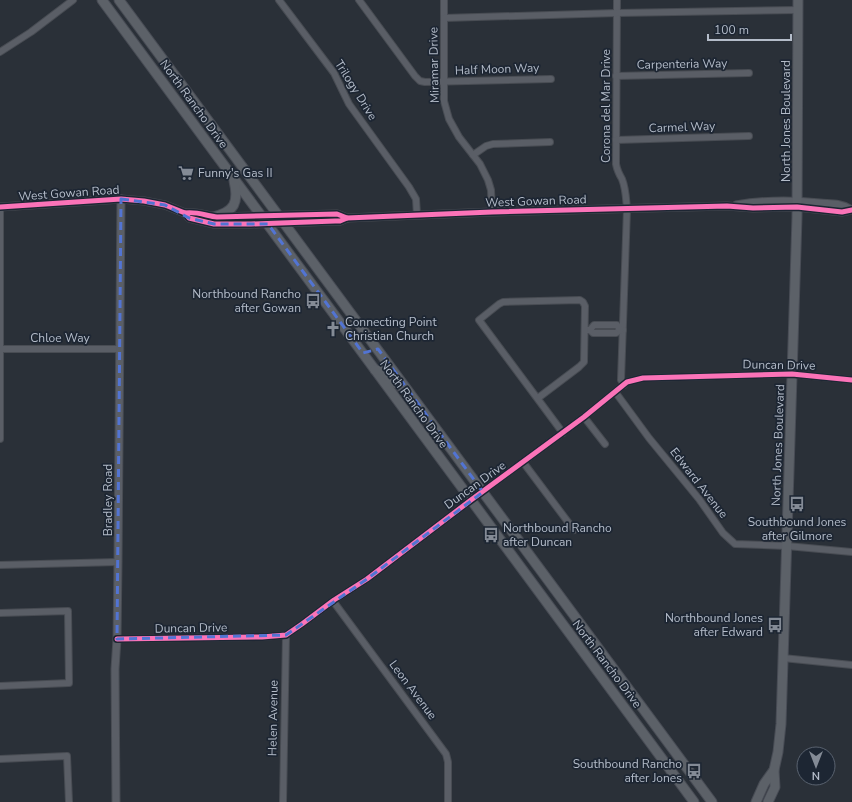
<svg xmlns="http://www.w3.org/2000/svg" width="852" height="802" font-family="'Nunito Sans',sans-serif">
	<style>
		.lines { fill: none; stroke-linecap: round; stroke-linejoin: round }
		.minor-casing { stroke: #484c53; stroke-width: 8 }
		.tertiary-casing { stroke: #484c53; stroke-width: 9 }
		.primary-casing { stroke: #484c55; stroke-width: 11 }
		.minor { stroke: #5a5e66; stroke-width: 6 }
		.tertiary { stroke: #5a5e66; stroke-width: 7 }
		.primary { stroke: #5c6168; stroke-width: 9 }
		.cycleway-casing { stroke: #1d2633; stroke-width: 8 }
		.cycleway { stroke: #fb73b8; stroke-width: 5 }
		.marked { fill: none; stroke: #5274d3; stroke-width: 3; stroke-dasharray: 8 5; stroke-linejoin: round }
		.labels { text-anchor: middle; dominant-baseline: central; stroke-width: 3.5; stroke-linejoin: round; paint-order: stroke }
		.street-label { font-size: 12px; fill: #b4bcc9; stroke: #1d2633 }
		.poi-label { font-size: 12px; fill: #b4bcc9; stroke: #1d2633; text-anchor: start }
	</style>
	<rect width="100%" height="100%" fill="#2a3038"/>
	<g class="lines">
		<defs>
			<g id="minor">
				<polyline points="279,0 334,73 349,104 409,187 416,199 417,215"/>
				<polyline points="359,0 415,76 420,81 425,82 551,79"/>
				<polyline points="444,0 444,101 449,119 459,137 480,164 488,180 491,190 492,212"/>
				<path d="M617 0 616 164C617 170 619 174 622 179 626 189 626 199 627 209L621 380 624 385"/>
				<polyline points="444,18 617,13 798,10"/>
				<polyline points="0,52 31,32 73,0"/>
				<polyline points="616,76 749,73"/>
				<polyline points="616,140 749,136"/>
				<polyline points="473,155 486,146 493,144 550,142"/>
				<polyline points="585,330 590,330 593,333 616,333 620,330 623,330"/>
				<polyline points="590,330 594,325 617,325 620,330"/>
				<polyline points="1,349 120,349"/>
				<polyline points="616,393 649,438 699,499 723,533 735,544 787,546 852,552"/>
				<polyline points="538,398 579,367 584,362 585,306 583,302 580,300 503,302 499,304 479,320 563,433"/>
				<polyline points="584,417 605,444"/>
				<polyline points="0,439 0,207"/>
				<polyline points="523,462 574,530"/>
				<polyline points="0,565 118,562"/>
				<polyline points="333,601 446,754 448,762 448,802"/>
				<polyline points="0,613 68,611 69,683 0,686"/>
				<polyline points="117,639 262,637 286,635 302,624 334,600 367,579 471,500 584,417 627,382 643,378 792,374 852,380"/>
				<polyline points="783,658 852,665"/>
				<polyline points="0,759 67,756 69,802"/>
				<polyline points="283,802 286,635"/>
			</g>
			<g id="tertiary">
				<path d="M736 205C764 200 792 200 820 203 830 204 841 203 850 209"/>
				<polyline points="0,207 121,199 144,201 165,205 185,213 189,218 214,224 251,224 335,221 340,221 347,218"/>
				<path d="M185 213C196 211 207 216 217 217L337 214 347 218 492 212 727 206 753 208 797 207 842 212 852 210"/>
				<polyline points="116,802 115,669 117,639 118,562 121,199"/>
			</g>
			<g id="primary">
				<polyline points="102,0 694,802"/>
				<polyline points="119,0 712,802"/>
				<path d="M213 217C235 212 239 202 234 181"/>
				<path d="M375 370C385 369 386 375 393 381 396 384 401 386 404 388"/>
				<polyline points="756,802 764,784 774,770"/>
				<polyline points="768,802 775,787 774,770 778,752 781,724 797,217 798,0"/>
			</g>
		</defs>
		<use href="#minor" class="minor-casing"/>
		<use href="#tertiary" class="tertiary-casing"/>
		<use href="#primary" class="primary-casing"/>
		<use href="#minor" class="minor"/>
		<use href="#tertiary" class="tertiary"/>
		<use href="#primary" class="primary"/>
		<defs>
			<g id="cycleway">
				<polyline points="0,207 121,199 144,201 165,205 185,213 189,218 214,224 251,224 335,221 340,221 347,218"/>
				<path d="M185 213C196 211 207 216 217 217L337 214 347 218 492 212 727 206 753 208 797 207 842 212 852 210"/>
				<polyline points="117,639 262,637 286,635 302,624 334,600 367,579 471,500 584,417 627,382 643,378 792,374 852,380"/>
			</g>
		</defs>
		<use href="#cycleway" class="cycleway-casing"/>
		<use href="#cycleway" class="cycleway"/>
	</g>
	<path class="marked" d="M121 199 165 205 189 218 214 224H268L363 353 378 349 483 492 367 579 286 635 117 639Z"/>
	<defs>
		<symbol id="supermarket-bare" viewBox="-9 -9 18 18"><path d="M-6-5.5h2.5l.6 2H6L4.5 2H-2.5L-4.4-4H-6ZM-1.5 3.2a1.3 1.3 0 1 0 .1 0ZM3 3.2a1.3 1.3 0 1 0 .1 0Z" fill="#848b96" stroke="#1d2633" stroke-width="2.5" paint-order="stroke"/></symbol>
		<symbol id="bus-bare" viewBox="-9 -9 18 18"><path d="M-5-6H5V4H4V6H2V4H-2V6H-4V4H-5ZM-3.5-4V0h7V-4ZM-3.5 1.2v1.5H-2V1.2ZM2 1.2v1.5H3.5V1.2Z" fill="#848b96" stroke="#1d2633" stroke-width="2.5" paint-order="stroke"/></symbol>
		<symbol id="church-bare" viewBox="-9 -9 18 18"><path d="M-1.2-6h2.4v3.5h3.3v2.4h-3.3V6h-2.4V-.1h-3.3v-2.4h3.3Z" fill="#848b96" stroke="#1d2633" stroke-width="2.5" paint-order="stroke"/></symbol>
	</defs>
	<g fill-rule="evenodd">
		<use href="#supermarket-bare" x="175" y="162" width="22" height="22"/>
		<use href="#bus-bare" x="302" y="290" width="22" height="22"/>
		<use href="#church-bare" x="322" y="318" width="22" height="22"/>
		<use href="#bus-bare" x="786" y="493" width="22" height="22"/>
		<use href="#bus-bare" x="480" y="524" width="22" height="22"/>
		<use href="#bus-bare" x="764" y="614" width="22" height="22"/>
		<use href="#bus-bare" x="683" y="760" width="22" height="22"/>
	</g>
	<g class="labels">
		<g class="street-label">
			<text transform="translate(682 64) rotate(-1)">Carpenteria Way</text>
			<text transform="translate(434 65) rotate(-91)">Miramar Drive</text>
			<text transform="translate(497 69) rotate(-2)">Half Moon Way</text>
			<text transform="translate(356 90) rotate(58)">Trilogy Drive</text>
			<text transform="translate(194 104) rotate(54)">North Rancho Drive</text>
			<text transform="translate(606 106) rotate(-90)">Corona del Mar Drive</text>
			<text transform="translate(786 121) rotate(-90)">North Jones Boulevard</text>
			<text transform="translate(682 127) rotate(-2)">Carmel Way</text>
			<text transform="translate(69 193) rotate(-4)">West Gowan Road</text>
			<text transform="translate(536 201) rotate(-2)">West Gowan Road</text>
			<text x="60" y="338">Chloe Way</text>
			<text transform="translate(779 365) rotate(1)">Duncan Drive</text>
			<text transform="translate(414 404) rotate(54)">North Rancho Drive</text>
			<text transform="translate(778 445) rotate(-88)">North Jones Boulevard</text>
			<text transform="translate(699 483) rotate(52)">Edward Avenue</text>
			<text transform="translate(475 485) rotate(-36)">Duncan Drive</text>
			<text transform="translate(108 500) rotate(-90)">Bradley Road</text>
			<text transform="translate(191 628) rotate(-1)">Duncan Drive</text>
			<text transform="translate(607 664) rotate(53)">North Rancho Drive</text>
			<text transform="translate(413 690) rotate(53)">Leon Avenue</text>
			<text transform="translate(273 718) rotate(-89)">Helen Avenue</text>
		</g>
		<g class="poi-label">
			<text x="198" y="173">Funny's Gas II</text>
			<text x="301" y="294" text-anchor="end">Northbound Rancho<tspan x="301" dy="14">after Gowan</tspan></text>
			<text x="345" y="322">Connecting Point<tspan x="345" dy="14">Christian Church</tspan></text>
			<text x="797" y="522" text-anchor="middle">Southbound Jones<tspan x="797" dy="14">after Gilmore</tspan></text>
			<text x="503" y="528">Northbound Rancho<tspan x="503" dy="14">after Duncan</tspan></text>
			<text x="763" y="618" text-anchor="end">Northbound Jones<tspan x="763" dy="14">after Edward</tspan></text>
			<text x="682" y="764" text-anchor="end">Southbound Rancho<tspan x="682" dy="14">after Jones</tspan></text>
		</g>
	</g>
	<g transform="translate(816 766) rotate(180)"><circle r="19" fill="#1d2633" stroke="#59626f"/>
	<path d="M0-3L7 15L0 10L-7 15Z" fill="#848b96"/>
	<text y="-6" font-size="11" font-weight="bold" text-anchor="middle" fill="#b4bcc9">N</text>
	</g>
	<path d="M708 34v6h83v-6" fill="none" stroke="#b4bcc9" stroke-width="2"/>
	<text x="714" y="34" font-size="12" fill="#b4bcc9" stroke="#1d2633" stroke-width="3" paint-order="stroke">100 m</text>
</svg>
